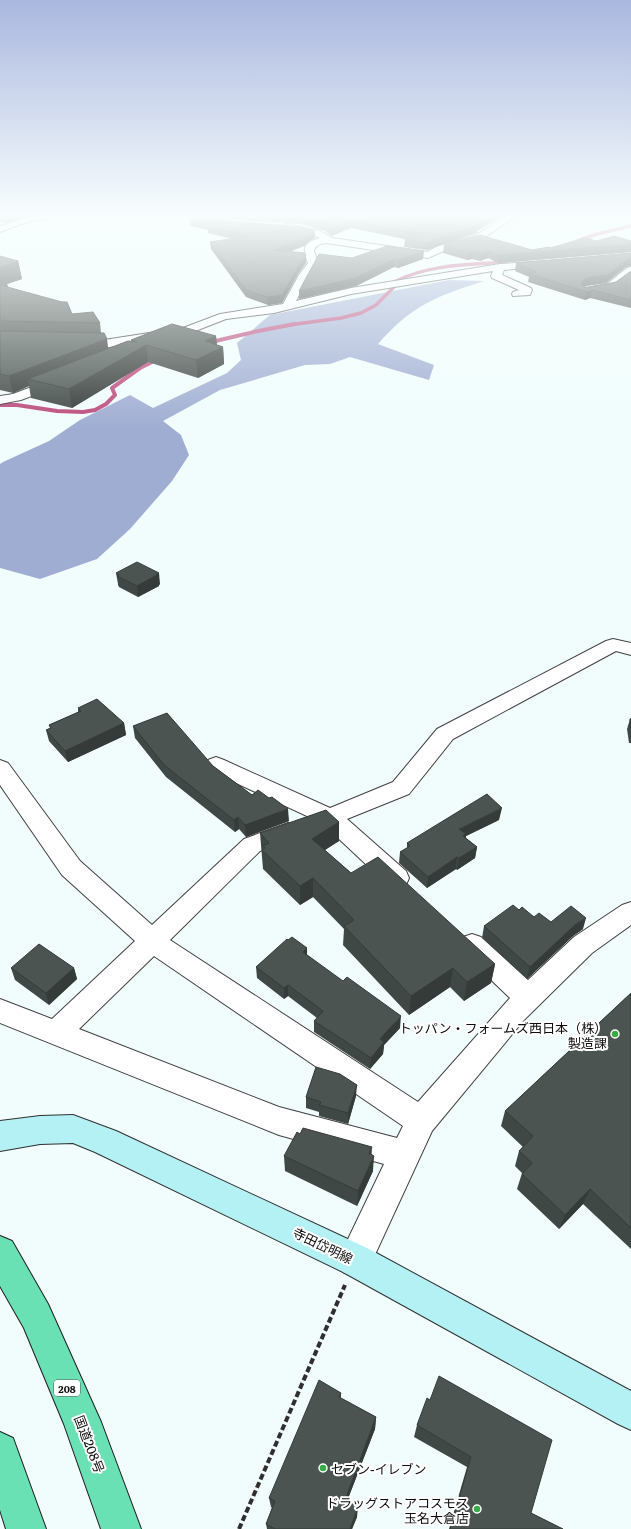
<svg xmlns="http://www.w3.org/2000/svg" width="631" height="1529" font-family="Literata,'Noto Sans JP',serif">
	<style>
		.forest { fill: #9fadd2 }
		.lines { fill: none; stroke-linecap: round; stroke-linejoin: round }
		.stream-far1 { stroke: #bb4b7c; stroke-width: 3.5 }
		.stream { stroke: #bb4b7c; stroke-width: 4 }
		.street-casing { stroke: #404040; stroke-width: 2 }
		.secondary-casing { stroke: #2f2f2f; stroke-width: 2 }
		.highway-casing { stroke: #1e1e1e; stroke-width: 2 }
		.path { stroke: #2f2f2f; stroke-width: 4; stroke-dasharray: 6 3; stroke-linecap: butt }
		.street { fill: #fff; fill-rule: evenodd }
		.secondary { fill: #b3f1f4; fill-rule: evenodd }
		.highway { fill: #6ae1b4; fill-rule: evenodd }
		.wall { fill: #404845 }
		.shaded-wall { fill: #343b38 }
		.building { fill: #4b5450; stroke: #343b38 }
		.poi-dot { fill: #38ab45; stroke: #fff; stroke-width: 1.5 }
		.labels { text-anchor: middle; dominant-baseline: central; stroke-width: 4; stroke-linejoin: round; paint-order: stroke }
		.shield { fill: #fff; stroke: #565656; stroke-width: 1 }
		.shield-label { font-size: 10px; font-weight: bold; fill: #0d0d0d }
		.near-poi-label { font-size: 13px; fill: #0d0d0d; stroke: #fff; text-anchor: end }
		.near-street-label { font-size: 13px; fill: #0d0d0d; stroke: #fff }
	</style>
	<rect width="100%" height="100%" fill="#f0fdfc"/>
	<path class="forest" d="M449 280 485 281C438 295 411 306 378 344L434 365 429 380 350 357 330 364 305 365 220 390 163 421 181 435 189 455 172 481 130 529 97 559 40 579 0 568V464L3 462 49 441 80 420 130 395 153 408 227 373 241 360 237 343 270 315Z"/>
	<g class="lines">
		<g class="stream-far1">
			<polyline points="577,241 597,234 631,226"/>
			<path d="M289 325 341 318 361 313 376 305 394 287 396 281C431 264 468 265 506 262"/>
		</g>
		<g class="stream">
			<polyline points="207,343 258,331 295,324"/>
			<polyline points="0,405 17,405 57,411 83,412 95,410 106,404 115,395 112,388 140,368 158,359"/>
		</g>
		<defs>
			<g id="street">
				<polygon points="33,216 48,216 46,218 21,224 0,232 0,226"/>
				<path d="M505 216H516L481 240 446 250 428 258 326 243C321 244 315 245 314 251L318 263 309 275 296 301 351 288 500 264 548 261 549 263 548 265 544 266 504 270 502 275 531 288 532 290 530 295 513 296 512 294 513 292 519 290 492 278 491 276 493 271 351 294 274 313 226 319 162 344 158 343 156 339 104 348H77L73 347 71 344 73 341 77 340H104L162 331 167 334 220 314 283 304 299 275 308 263C302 248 303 243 320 238L314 235 283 229 281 227 283 225 286 224 320 231 332 238 427 252 438 246 475 236Z"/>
				<polygon points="631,267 631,275 614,289 589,293 584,290 585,288 607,284 627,268"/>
				<polygon points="58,377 63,378 65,381 63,384 21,400 0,404 0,396 13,394"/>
				<polygon points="613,639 631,643 631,655 616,651 453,739 409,794 347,819 406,871 409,878 406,885 397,887 388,885 322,823 208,770 205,765 208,760 216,757 224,760 330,808 393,782 437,729 606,641"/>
				<path d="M0 760 8 763 80 861 152 925 244 839 288 823 296 826 300 832 296 838 260 851 170 940 418 1102 510 998 463 953 459 945 463 937 472 934 481 937 528 980 574 937 622 905 631 902V925L592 953 524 1020 432 1131 367 1272 355 1277 343 1272 338 1260 384 1164 279 1135 0 1023V999L52 1019 135 941 62 875 0 785ZM154 956 403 1126 397 1138 279 1107 79 1029Z"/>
			</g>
			<polygon id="secondary" points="73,1115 116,1131 367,1248 631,1391 631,1430 618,1424 343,1272 95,1152 73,1143 40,1144 0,1151 0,1121 40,1116"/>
			<g id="highway">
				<polygon points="0,1236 12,1241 48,1304 101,1422 141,1529 101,1529 64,1424 24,1328 0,1286"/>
				<polygon points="0,1432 13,1438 46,1529 6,1529 0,1510"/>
			</g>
		</defs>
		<use href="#street" class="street-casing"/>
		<use href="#secondary" class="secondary-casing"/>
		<use href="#highway" class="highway-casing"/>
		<polyline class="path" points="239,1529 345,1285"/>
		<use href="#street" class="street"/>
		<use href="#secondary" class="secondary"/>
		<use href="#highway" class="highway"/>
	</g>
	<g class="wall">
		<polygon points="0,216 29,216 5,223 0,222"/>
		<polygon points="211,216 501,216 477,231 477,233 427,250 404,247 405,239 351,228 331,236 325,231 301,224 237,220"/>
		<polygon points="190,219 315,238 309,241 304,246 289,252 306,263 298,274 282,303 268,305 246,297 211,249 210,242 232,239 208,233 208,230 190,226"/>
		<polygon points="444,245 532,250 550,248 631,252 498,263 488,258 480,261 472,259 467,260 443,253"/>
		<polygon points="631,253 631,266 626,267 606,283 585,286 584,287 587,288 616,282 631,271 631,308 590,298 585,300 528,282 529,277 515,271 516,263"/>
		<polygon points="0,256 18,261 22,279 7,284 8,287 72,314 100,323 101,333 108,349 131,341 131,340 216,336 217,345 223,347 224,364 198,378 148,362 72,408 31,398 29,386 13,393 0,390"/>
		<polygon points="352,258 423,259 398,268 394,267 356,286 299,299"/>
		<polygon points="116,573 160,584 159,585 159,586 138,597 119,587 118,585 118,584"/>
		<polygon points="78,708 124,723 126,735 68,762 49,741 46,730 50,728 49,725 78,712"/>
		<polygon points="631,718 631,743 629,743 627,729 630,719"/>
		<polygon points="133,726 213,766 252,795 289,821 246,837 239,829 235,832 166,777 135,738"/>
		<polygon points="499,820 466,836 466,838 477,847 475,858 457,870 456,869 427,888 399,863 400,852 407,848 407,843"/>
		<polygon points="339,822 339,841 325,850 351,873 495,964 491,983 464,1001 450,987 409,1015 343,945 344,929 313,897 300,905 263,869 260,833"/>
		<polygon points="519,910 534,917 551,922 583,929 573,936 527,979 482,938 484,926"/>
		<polygon points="288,940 307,948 307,955 400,1028 384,1045 383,1054 370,1069 314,1032 314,1021 317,1018 288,996 284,999 257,978 256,967"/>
		<polygon points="11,968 74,968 77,979 49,1005 15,980"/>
		<polygon points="631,993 631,1249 583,1204 559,1229 517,1189 522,1173 515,1166 519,1151 523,1147 501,1126 505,1111"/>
		<polygon points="356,1096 348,1124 319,1116 319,1112 306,1108 306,1097"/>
		<polygon points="300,1134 371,1154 373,1171 357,1206 285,1171 284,1156"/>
		<polygon points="341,1393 341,1398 376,1417 375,1429 347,1501 357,1517 352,1529 267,1529 266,1524 272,1508 271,1507 269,1498"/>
		<polygon points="430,1400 531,1513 563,1529 449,1529 467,1467 414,1437 417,1425"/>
	</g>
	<g class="shaded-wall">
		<polygon points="4,216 29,216 5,223"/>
		<polygon points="490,216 501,216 477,231 477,233 427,250 427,243 476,225"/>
		<polygon points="351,221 351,228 331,236 331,228"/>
		<polygon points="315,231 315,238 309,241 304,246 275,257 274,250"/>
		<polygon points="631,244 631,252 498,263 499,255"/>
		<polygon points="424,251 423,259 398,268 398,260"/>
		<polygon points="473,251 472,259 467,260 468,253"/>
		<polygon points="489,251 488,258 480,261 481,253"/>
		<polygon points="306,256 306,263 298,274 282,303 268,305 267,297 298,267"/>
		<polygon points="394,259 394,267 356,286 299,299 299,291"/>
		<polygon points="628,259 631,259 631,266 626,267 606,283 585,286 581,291 581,284 586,278"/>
		<polygon points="18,261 22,279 7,284 8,287 0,290 0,268"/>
		<polygon points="592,290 590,298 585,300 587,292"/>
		<polygon points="216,336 217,350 223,347 224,364 198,378 196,360 205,341"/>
		<polygon points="107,339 109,355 28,379 29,386 13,393 9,376"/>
		<polygon points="146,345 148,362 72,408 69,389"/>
		<polygon points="159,573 160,584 159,585 159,586 138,597 137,586"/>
		<polygon points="124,723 126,735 68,762 65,751"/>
		<polygon points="502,808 499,820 466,836 464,846 459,829"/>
		<polygon points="288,809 289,821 246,837 245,825"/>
		<polygon points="238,817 239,829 235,832 234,820"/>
		<polygon points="339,822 339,841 312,858 312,839"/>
		<polygon points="477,847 475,858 457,870 459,858"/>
		<polygon points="457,857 456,869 427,888 428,877"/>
		<polygon points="313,878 313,897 300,905 300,886"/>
		<polygon points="586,918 583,929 573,936 527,979 530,967 576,924"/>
		<polygon points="307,948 307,959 303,952"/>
		<polygon points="495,964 491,983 464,1001 467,982"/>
		<polygon points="74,968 77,979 49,1005 46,993"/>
		<polygon points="453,968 450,987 409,1015 411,996"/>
		<polygon points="288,985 288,996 284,999 284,988"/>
		<polygon points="401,1016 400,1028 384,1045 383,1054 370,1069 371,1058 380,1039"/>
		<polygon points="357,1085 356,1096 348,1124 348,1113"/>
		<polygon points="372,1147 371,1162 369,1153"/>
		<polygon points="374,1156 373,1171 357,1206 358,1191"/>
		<polygon points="590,1189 583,1204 559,1229 565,1215"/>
		<polygon points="376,1417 375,1429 344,1509 345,1500"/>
		<polygon points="358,1507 357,1517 352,1529 350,1529"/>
	</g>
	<g class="building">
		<polygon points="200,216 205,216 231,221 301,227 315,231 309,234 304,239 274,250 305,253 306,256 298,267 282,295 267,297 246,290 210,242 250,236 207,226 212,224 190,219"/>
		<polygon points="286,216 490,216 476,225 478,225 427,243 405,239 420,234 351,221 331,228 325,223 301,217"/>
		<polygon points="480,235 532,250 549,247 550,248 585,238 597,241 614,236 631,241 631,244 499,255 489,251 481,253 473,251 468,253 444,245"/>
		<polygon points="387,246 424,251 398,260 394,259 356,278 299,291 319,254 352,258"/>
		<polygon points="631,253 631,259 628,259 608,275 586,278 581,284 587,288 616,282 631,271 631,300 592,290 587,292 529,274 536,272 516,263"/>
		<polygon points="0,256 18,261 0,268"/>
		<polygon points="0,268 4,269 0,270"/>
		<polygon points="0,285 62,302 67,302 72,314 93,312 100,323 0,321"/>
		<polygon points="172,324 216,336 205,341 223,347 196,360 146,345 69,389 28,379 128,341 137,342 131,340"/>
		<polygon points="0,331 104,333 107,339 9,376 0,374"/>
		<polygon points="137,562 159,573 156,575 157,575 137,586 117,576 119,575 116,573"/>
		<polygon points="97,699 124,723 65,751 46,730 51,728 49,725 81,711 78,708"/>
		<polygon points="167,713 213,766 252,795 258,790 269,798 272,797 288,809 245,825 238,817 234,820 164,765 133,726"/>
		<polygon points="631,718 631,729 630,719"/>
		<polygon points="487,794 502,808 459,829 466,834 463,836 477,847 459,858 457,857 428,877 400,852 410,846 407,843"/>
		<polygon points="326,810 339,822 312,839 351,873 378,857 495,964 467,982 453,968 411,996 344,926 354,920 313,878 300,886 262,850 265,848 263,846 269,843 260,833"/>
		<polygon points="513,905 519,910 522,907 534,917 539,913 551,922 571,906 586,918 576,924 530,967 484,926"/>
		<polygon points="292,937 307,948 303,952 343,981 347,977 401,1016 380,1039 384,1042 371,1058 314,1021 323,1011 288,985 284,988 256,967 287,939 288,940"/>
		<polygon points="39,944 74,968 46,993 11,968"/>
		<polygon points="631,993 631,1228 590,1189 565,1215 522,1174 532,1163 519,1151 533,1136 505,1111"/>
		<polygon points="316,1067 340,1074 357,1085 348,1113 319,1105 321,1102 306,1097"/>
		<polygon points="303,1128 372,1147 369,1153 374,1156 358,1191 284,1156 297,1132 300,1134"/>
		<polygon points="439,1376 552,1440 531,1513 563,1529 450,1529 471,1457 417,1425 427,1398 430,1400"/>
		<polygon points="319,1380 341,1393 339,1397 376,1417 345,1500 358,1507 350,1529 275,1529 266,1524 275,1501 269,1498"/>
	</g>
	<linearGradient id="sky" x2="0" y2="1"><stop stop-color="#aab7df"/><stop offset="0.5" stop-color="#f8fefe"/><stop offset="1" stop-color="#f8fefe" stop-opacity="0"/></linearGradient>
	<rect width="631" height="430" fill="url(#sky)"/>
	<g class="poi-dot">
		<circle cx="615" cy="1034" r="4"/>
		<circle cx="323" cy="1468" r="4"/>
		<circle cx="477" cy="1509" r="4"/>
	</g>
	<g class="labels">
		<rect class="shield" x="54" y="1380" width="26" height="16" rx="3"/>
		<g class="shield-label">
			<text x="67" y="1388">208</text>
		</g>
		<g class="near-poi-label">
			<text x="607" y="1027">トッパン・フォームズ西日本（株）<tspan x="607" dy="15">製造課</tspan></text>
			<text x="331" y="1468" text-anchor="start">セブン-イレブン</text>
			<text x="469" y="1502">ドラッグストアコスモス<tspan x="469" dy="15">玉名大倉店</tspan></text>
		</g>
		<g class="near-street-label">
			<text transform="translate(323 1245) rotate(26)">寺田岱明線</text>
			<text transform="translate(90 1444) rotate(69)">国道208号</text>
		</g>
	</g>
</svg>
